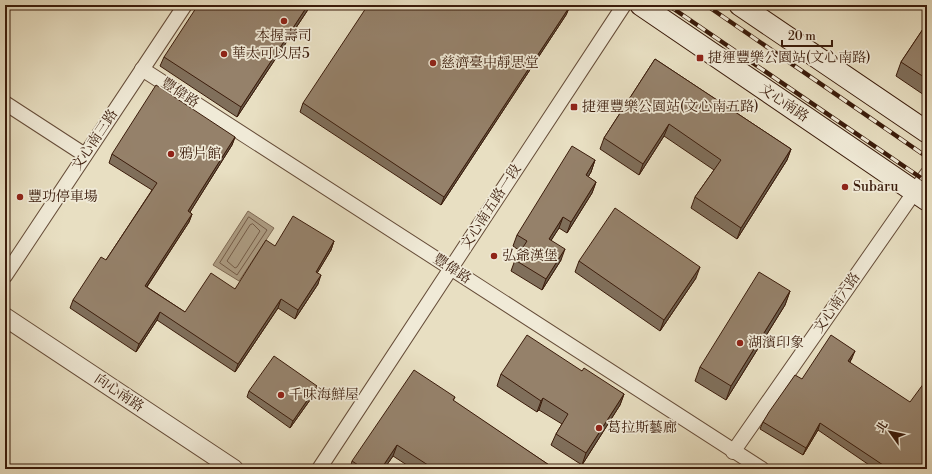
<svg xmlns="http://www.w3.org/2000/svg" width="932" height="474" font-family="'Libre Bodoni','Noto Serif TC',serif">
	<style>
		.water { fill: #ad9d84; stroke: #7f6954 }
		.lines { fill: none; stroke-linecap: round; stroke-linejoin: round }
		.shore { stroke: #745c48; stroke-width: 1 }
		.minor-casing { stroke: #664d39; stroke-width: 16 }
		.tertiary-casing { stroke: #664d39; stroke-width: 20 }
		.secondary-casing { stroke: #3b1c0b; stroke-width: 23 }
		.minor { stroke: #f0ead7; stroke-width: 14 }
		.tertiary { stroke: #f0ead7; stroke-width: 18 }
		.secondary { stroke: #f0ead7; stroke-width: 21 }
		.rail-casing { stroke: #3b1c0b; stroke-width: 4.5 }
		.rail { stroke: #f0ead7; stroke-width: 3; stroke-dasharray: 9; stroke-linecap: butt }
		.wall { fill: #806f5b; stroke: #3b1c0b }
		.shaded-wall { fill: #685a4a; stroke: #3b1c0b }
		.building { fill: #95816a; stroke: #3b1c0b }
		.poi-dot { fill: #8f2418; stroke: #f0ead7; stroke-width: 1.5 }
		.labels { text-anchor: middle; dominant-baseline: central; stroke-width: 3.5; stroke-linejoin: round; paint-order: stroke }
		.poi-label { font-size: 14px; fill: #3b1c0b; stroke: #f0ead7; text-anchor: start }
		.street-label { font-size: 14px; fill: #3b1c0b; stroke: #f0ead7 }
	</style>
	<rect width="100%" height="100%" fill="#e8dfc2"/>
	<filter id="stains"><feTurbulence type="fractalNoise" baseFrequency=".005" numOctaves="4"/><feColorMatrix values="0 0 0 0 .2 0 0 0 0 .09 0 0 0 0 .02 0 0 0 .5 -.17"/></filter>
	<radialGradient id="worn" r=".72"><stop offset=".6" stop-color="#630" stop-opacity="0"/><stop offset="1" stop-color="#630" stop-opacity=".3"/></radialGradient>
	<polygon class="water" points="248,211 274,228 239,281 213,265"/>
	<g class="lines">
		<g class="shore">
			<polygon points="249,217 267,230 237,275 220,263"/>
			<polygon points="253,224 260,231 237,267 235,268 227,261 250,225"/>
		</g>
		<defs>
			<g id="minor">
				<polyline points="142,69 762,469"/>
				<polyline points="5,103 85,155"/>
				<polyline points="5,276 185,5"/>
				<polyline points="733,452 927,174"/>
				<polyline points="319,469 624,5"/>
			</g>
			<polyline id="tertiary" points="5,317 234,469"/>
			<g id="secondary">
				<polyline points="641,5 927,200"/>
				<polyline points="740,5 927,132"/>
			</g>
		</defs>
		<use href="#minor" class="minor-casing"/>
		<use href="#tertiary" class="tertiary-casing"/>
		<use href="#secondary" class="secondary-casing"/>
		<use href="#minor" class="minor"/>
		<use href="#tertiary" class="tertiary"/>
		<use href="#secondary" class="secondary"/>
		<defs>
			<g id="rail">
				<polyline points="668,5 927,182"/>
				<polyline points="706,5 927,157"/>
			</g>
		</defs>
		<use href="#rail" class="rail-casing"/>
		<use href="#rail" class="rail"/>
	</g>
	<g class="wall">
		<polygon points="311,5 237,117 160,66 164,57"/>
		<polygon points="570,6 566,15 441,205 300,112 303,103"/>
		<polygon points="927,23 927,97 896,76 901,62"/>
		<polygon points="655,59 791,149 787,160 737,239 691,208 695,197 714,170 664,136 639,175 600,149 604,138"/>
		<polygon points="235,137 232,145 190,212 192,214 189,222 147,287 185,312 235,289 275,246 334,241 331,250 317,273 318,284 295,319 278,308 235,372 157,320 136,352 70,308 73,300 106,260 152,190 109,163 112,154"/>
		<polygon points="595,160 591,172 588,177 596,182 592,193 567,233 559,228 551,240 561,260 542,290 511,271 515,260 520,251 513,246 517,235"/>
		<polygon points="579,261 696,278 660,331 575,272"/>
		<polygon points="790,291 785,305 726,400 695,381 700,367"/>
		<polygon points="852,358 850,362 927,469 875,469 818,430 803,455 760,429 763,422 802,379"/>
		<polygon points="582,371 624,394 620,405 582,465 551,445 556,434 562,424 539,410 537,412 497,386 501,374"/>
		<polygon points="317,386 315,393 290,428 247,397 249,391"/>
		<polygon points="455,397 453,401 555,469 413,469 393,456 384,469 350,469 352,461"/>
	</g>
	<g class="shaded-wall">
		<polygon points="308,5 311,5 237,117 241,107"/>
		<polygon points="570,6 566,15 441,205 444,197"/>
		<polygon points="669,124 664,136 639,175 643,164"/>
		<polygon points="235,137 232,145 185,220 188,211"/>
		<polygon points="791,149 787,160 737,239 741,228"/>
		<polygon points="595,160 591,172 582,187 586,175"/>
		<polygon points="596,182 592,193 567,233 571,222"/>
		<polygon points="192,214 189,222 142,294 145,286"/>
		<polygon points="563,217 559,228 545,250 549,239"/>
		<polygon points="334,241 331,250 313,280 316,272"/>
		<polygon points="565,249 561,260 542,290 546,279"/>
		<polygon points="700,267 696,278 660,331 664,320"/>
		<polygon points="321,275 318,284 295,319 298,310"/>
		<polygon points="790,291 785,305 726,400 731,386"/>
		<polygon points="281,299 278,308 235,372 238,364"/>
		<polygon points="160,312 157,320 136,352 139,344"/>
		<polygon points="855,351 852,358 846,368 848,361"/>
		<polygon points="317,386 315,393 290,428 293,421"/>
		<polygon points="624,394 620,405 582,465 586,453"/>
		<polygon points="543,398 539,410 537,412 541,401"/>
		<polygon points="820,423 818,430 803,455 806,448"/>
		<polygon points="397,445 393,456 384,469 381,469"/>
	</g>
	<g class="building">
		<polygon points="198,5 308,5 241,107 164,57"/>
		<polygon points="368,5 568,5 570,6 444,197 303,103"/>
		<polygon points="927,23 927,79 901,62"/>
		<polygon points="655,59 791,149 741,228 695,197 721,160 669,124 643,164 604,138"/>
		<polygon points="156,85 235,137 188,211 192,214 145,286 185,312 211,273 235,289 266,240 275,246 293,216 334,241 316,272 321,275 298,310 281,299 238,364 160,312 139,344 73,300 101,257 106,260 157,183 112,154"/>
		<polygon points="572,146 595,160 586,175 596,182 571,222 563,217 549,239 565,249 546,279 515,260 527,241 517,235"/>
		<polygon points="615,208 700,267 664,320 579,261"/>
		<polygon points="759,272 790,291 731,386 700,367"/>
		<polygon points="527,335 582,371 584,368 624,394 586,453 556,434 568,414 543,398 541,401 501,374"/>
		<polygon points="831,335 855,351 848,361 910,402 927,379 927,469 881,469 883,465 820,423 806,448 763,422 769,412 795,375 802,379"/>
		<polygon points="274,356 317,386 293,421 249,391"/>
		<polygon points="414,370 455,397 453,400 555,469 434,469 397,445 381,469 364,469 352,461"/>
	</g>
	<g class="poi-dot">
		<circle cx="284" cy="21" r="4"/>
		<circle cx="224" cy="54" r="4"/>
		<rect x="696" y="54" width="8" height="8" rx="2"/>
		<circle cx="433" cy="63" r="4"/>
		<rect x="570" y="103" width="8" height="8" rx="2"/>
		<circle cx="171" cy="154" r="4"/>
		<circle cx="845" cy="187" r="4"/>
		<circle cx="20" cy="197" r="4"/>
		<circle cx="494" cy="256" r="4"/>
		<circle cx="740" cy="343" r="4"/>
		<circle cx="281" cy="395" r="4"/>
		<circle cx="599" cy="428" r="4"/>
	</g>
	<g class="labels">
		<g class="poi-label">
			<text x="284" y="36" text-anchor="middle">本握壽司</text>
			<text x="232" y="54">華太可以居5</text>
			<text x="708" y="58">捷運豐樂公園站(文心南路)</text>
			<text x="441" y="63">慈濟臺中靜思堂</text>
			<text x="582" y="107">捷運豐樂公園站(文心南五路)</text>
			<text x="179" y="154">鴉片館</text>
			<text x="853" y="187">Subaru</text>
			<text x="28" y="197">豐功停車場</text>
			<text x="502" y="256">弘爺漢堡</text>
			<text x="748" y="343">湖濱印象</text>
			<text x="289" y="395">千味海鮮屋</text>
			<text x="607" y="428">葛拉斯藝廊</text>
		</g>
		<g class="street-label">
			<text transform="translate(180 93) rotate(33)">豐偉路</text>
			<text transform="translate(784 103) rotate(34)">文心南路</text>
			<text transform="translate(95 140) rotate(-56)">文心南三路</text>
			<text transform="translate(491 207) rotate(-57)">文心南五路一段</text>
			<text transform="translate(452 269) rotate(33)">豐偉路</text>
			<text transform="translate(837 303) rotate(-55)">文心南六路</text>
			<text transform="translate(119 393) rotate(34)">向心南路</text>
		</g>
	</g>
	<rect width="932" height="474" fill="none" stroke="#e8dfc2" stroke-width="20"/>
	<rect x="6" y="6" width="920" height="462" fill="none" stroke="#3b1c0b" stroke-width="2"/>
	<rect x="10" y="10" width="912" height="454" fill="none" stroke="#3b1c0b"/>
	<g transform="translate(890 432) rotate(303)" stroke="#f0ead7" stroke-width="3" paint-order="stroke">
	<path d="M0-3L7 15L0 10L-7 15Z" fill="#3b1c0b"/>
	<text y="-6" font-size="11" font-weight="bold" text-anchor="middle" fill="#3b1c0b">北</text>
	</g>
	<path d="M782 40v6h50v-6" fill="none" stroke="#3b1c0b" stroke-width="2"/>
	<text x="788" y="40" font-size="12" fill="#3b1c0b" stroke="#f0ead7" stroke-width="3" paint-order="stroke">20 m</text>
	<rect width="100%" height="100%" filter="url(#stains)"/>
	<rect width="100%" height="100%" fill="url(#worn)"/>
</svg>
